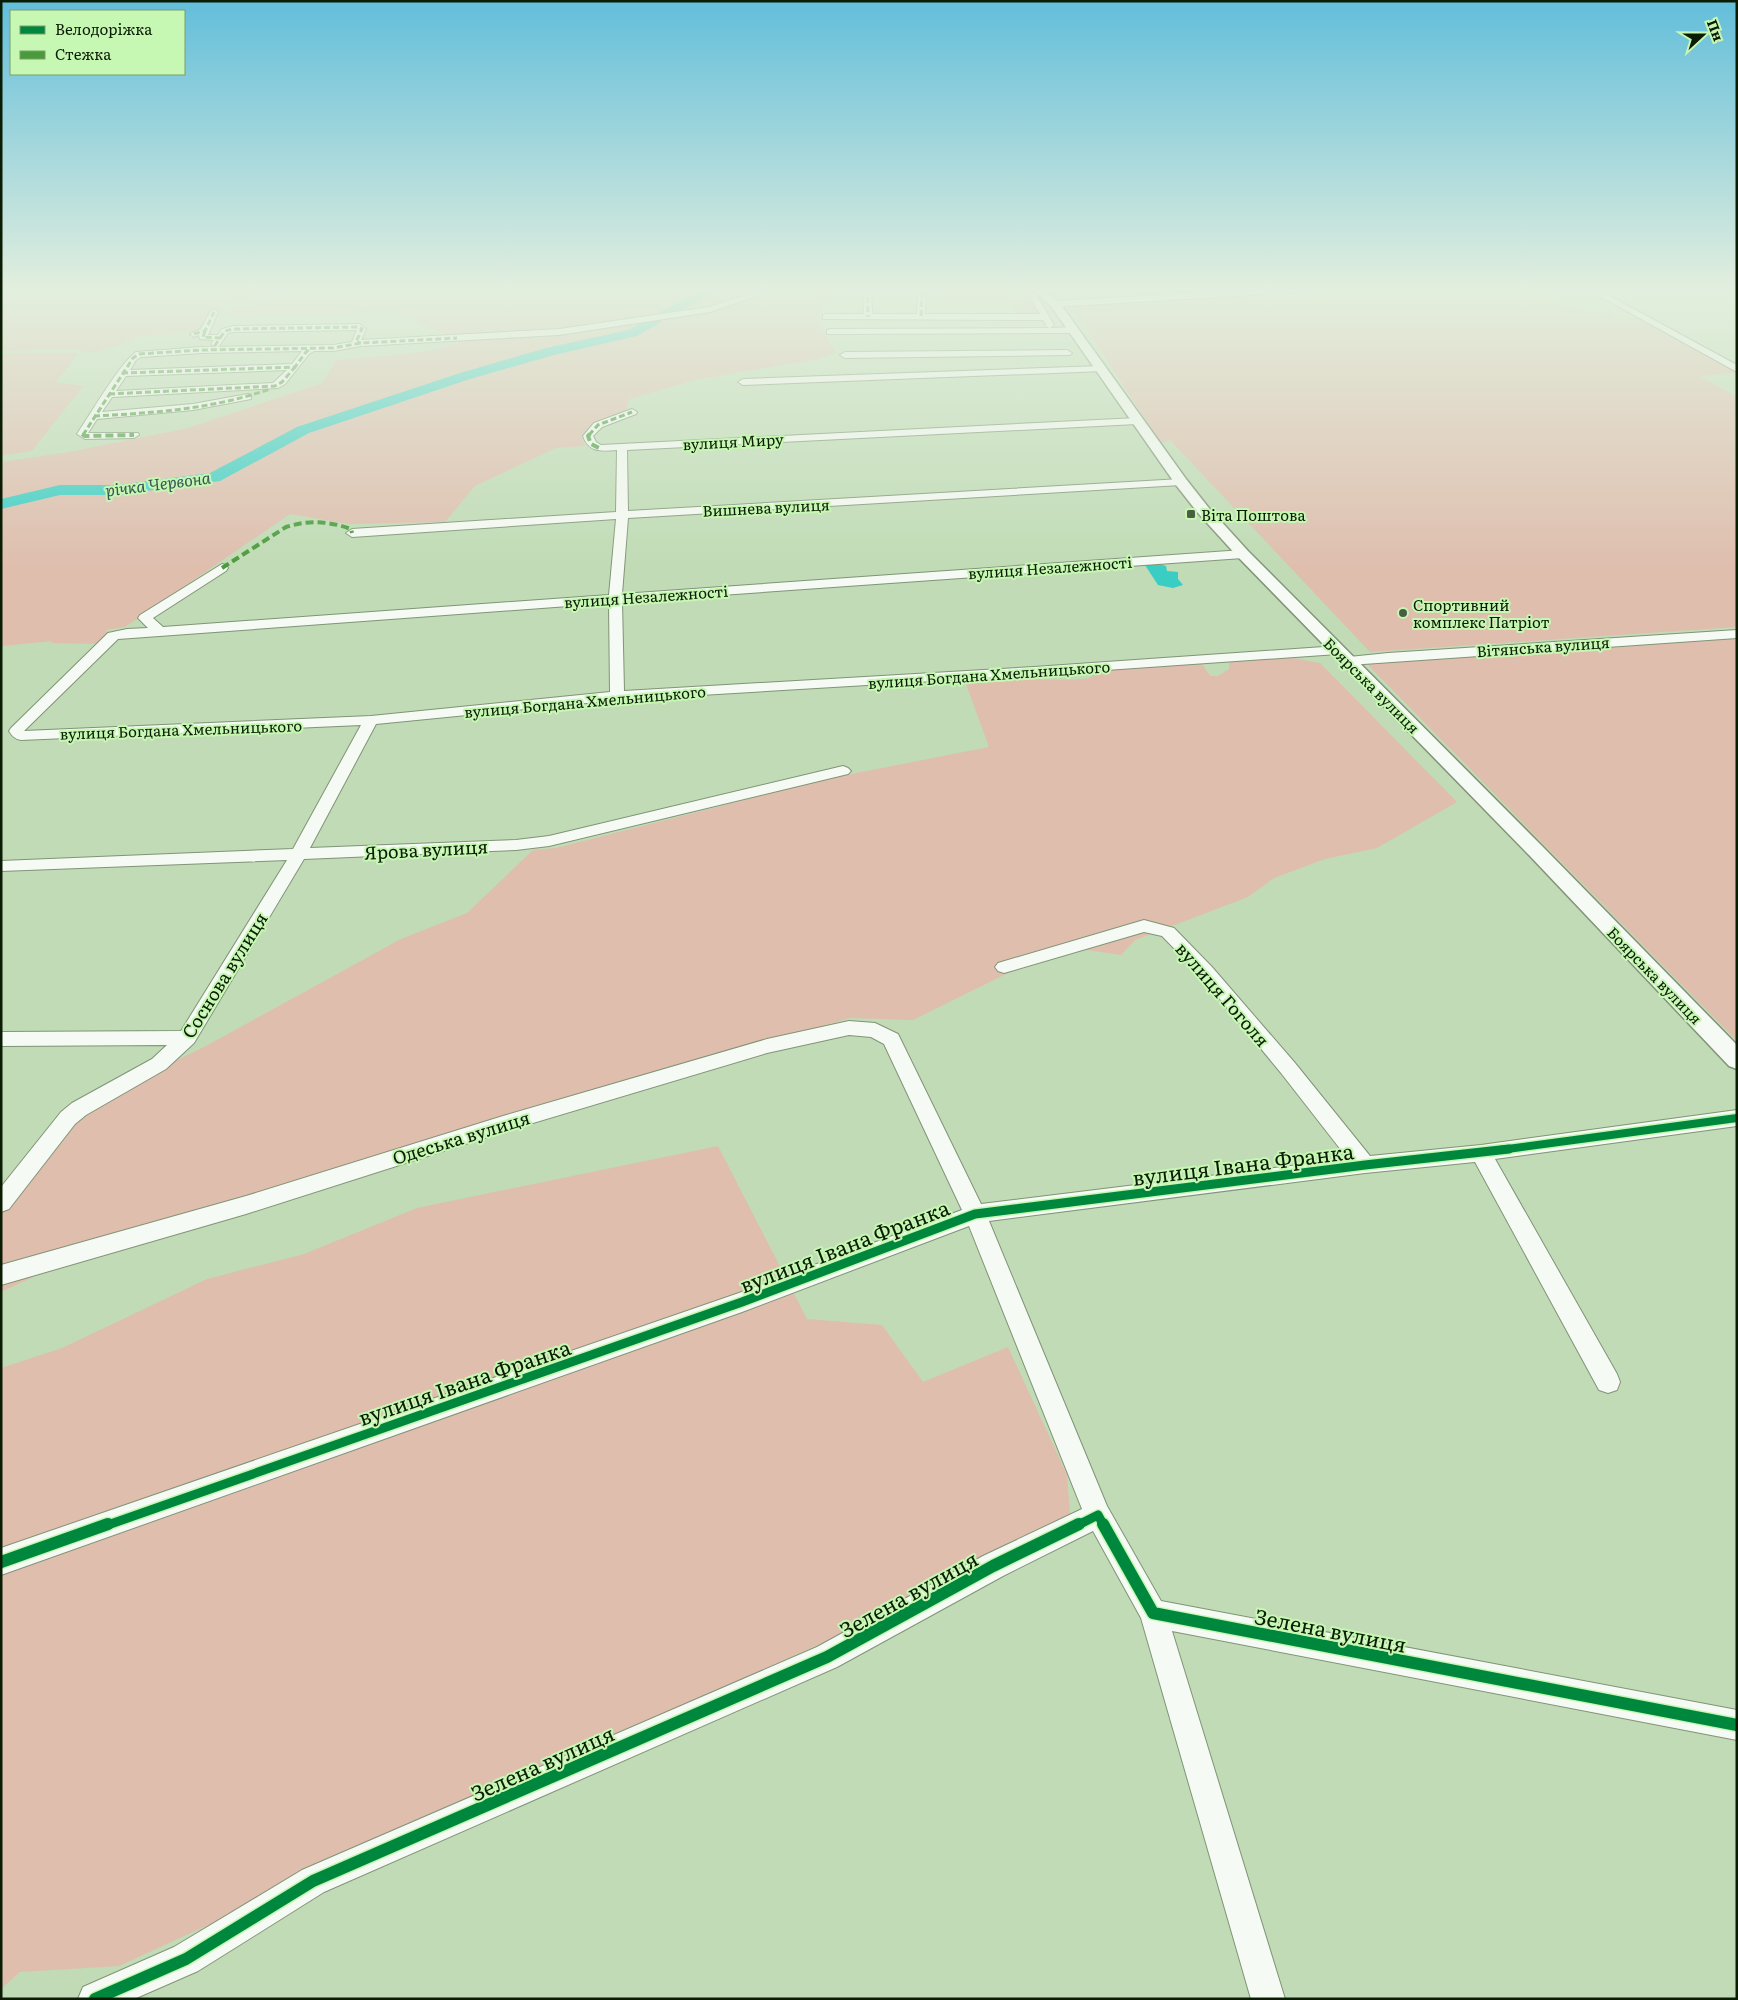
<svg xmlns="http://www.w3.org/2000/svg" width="1738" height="2000" font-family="Literata,serif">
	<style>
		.green { fill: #dfbeae }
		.water { fill: #3acdc4 }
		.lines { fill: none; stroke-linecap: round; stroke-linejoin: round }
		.river { fill: #3acdc4; fill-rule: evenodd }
		.minor-casing { stroke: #809477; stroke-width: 2 }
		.tertiary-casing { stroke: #809477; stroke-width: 3 }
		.minor { fill: #f6faf4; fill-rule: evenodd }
		.tertiary { fill: #f6faf4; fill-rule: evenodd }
		.quiet-far1 { stroke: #499a3a; stroke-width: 3; stroke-dasharray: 6 3; stroke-linecap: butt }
		.quiet { stroke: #499a3a; stroke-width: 4; stroke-dasharray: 8 4; stroke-linecap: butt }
		.cycleway-far2-casing { stroke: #c6f7b3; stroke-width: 11 }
		.cycleway-far1-casing { stroke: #c6f7b3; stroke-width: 12 }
		.cycleway-casing { stroke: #c6f7b3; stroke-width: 15 }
		.cycleway-far2 { stroke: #00873e; stroke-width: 8 }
		.cycleway-far1 { stroke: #00873e; stroke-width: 9 }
		.cycleway { stroke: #00873e; stroke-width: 12 }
		.poi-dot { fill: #4a5f42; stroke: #c6f7b3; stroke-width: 2 }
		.labels { text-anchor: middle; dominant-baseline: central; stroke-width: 4; stroke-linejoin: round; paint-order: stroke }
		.far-street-label { font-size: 15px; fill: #0b1c04; stroke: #c6f7b3 }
		.far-poi-label { font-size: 15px; fill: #0b1c04; stroke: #c6f7b3; text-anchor: start }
		.far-water-label { font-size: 16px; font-style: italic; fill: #355556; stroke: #c6f7b3 }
		.street-label { font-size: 18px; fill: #0b1c04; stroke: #c6f7b3 }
		.near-street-label { font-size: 21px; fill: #0b1c04; stroke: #c6f7b3 }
	</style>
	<rect width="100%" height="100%" fill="#c0dbb5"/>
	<g class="green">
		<polygon points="1,288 280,288 222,306 211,311 202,331 134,337 125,343 92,353 75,349 1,351"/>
		<path d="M304 288H860L861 289 821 297 817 320 836 353 818 359 695 380 630 399 626 408 629 410 589 427 581 436 585 446 556 448 475 486 445 522 349 524 290 514 125 627 106 630 109 633 96 644 51 643 53 641 1 646V462L69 452 188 428 322 383 336 360C360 358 457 353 468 336L443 334 396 311 225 316 237 307Z"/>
		<polygon points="945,288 1026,288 1047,305 1052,314 1017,313 1009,302 949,302"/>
		<polygon points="1362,288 1536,288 1576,310 1608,316 1614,319 1637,317 1737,371 1737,373 1699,376 1737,397 1737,627 1370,652 1170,440 1161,443 1074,310 1100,302 1172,297"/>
		<polygon points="1,353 79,353 56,382 83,386 32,451 1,456"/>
		<polygon points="1737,633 1737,1041 1368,665 1383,655"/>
		<path d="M1287 657 1320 663 1457 802 1377 848 1325 859 1274 878 1248 897 1135 940 1121 955 1087 950 1036 959 913 1020 850 1018 143 1226 1 1292V1196L50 1136 175 1061 204 1047 401 939 467 913 533 850 556 848 831 778 989 747 966 684C1009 673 1048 684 1090 678L1095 671 1202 664 1210 676H1218L1229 669V662Z"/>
		<polygon points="718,1146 807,1319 882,1325 923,1382 1008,1347 1067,1475 1070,1514 822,1643 119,1966 20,1972 1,1989 1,1368 62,1348 207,1279 304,1254 417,1208"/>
	</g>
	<polygon class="water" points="1156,563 1166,566 1167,571 1178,572 1178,579 1183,585 1173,588 1158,585 1145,565"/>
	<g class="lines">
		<g class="river">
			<polygon points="709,288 727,288 725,291 704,298 671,316 666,317 659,313 696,292"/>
			<polygon points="655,316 660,317 662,320 660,323 637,336 554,355 470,379 309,433 220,481 117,495 60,495 1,509 1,499 60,485 117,485 210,473 297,427 460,373 546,348 628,330"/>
		</g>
		<defs>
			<g id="minor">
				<path d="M767 288H779L710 312 559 335 361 346 333 351H314L309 354 285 384 278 388 112 397 102 412 193 404 248 394 251 395V399L193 410 97 419 88 433H138L139 435 134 438 85 439 77 434C90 415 120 363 136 352L201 347 333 345 352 342 357 330 233 332 228 333 219 346 216 347 211 344 214 340 200 339 199 335 194 337 190 334 201 329 210 312 214 309 218 312 208 335H218L222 329 233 326 359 324 366 329 361 340 559 329 709 307ZM302 351 292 364 130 370 136 360 141 357 201 353ZM287 370 273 383 116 391 126 376Z"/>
				<polygon points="863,288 871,288 872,314 917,314 918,288 926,288 925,314 1040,314 1029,296 1033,294 1037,296 1054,325 1050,328 1073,327 1077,330 1073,333 827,334 827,330 830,329 1050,328 1047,327 1043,320 823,319 823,315 826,314 864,314"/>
				<polygon points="1291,288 1338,288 1334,290 1055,307 1051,304 1055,301"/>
				<polygon points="1585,288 1595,288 1737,365 1737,372"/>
				<polygon points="1725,288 1737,289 1737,294"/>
				<polygon points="1067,350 1072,353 1070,355 845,358 840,355 845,352"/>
				<polygon points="1101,366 1106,369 1104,371 743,385 738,382 743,379"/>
				<path d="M632 409 637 412 636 414 602 427 593 436 596 442 601 445 1137 418 1142 421 1137 424 627 450 628 511 1181 479 1187 482 1181 485 628 518 622 594 1243 550 1249 554 1243 558 622 602 624 691 1034 667 1338 646 1345 650 1338 654 1034 675 617 700 376 724 310 848 516 840 549 836 843 766 848 768 851 771 848 774 549 846 516 850 304 859 194 1043 166 1069 86 1115 75 1124 9 1209 1 1212V1187L61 1112 72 1103 152 1059 167 1045 1 1046V1032L181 1031 287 860 1 871V861L293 849 361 725 21 740C15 739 12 736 9 731L11 728 108 633 127 629 148 628 138 618 140 615 222 564 226 565 228 568 226 571 153 618 163 627 609 595 616 519 352 537 346 533 352 529 616 512 617 450C601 451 589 453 583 436L594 423ZM609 603 610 692 371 716 24 731 118 639Z"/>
				<polygon points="1737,630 1737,638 1349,665 1342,661 1349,657 1388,653"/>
				<polygon points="1144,920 1174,928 1212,967 1295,1063 1370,1156 1481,1145 1737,1110 1737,1126 1495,1159 1617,1374 1620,1382 1617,1390 1608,1393 1599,1390 1475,1162 1365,1173 989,1221 1107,1506 1161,1601 1737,1710 1737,1740 1172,1631 1285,1999 1251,1999 1141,1618 1093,1531 1003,1576 837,1667 324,1892 198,1971 134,1999 78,1999 83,1987 174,1947 302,1870 817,1647 983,1556 1082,1509 969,1226 742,1312 1,1575 1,1548 739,1293 962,1210 884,1044 871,1037 849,1035 767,1053 503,1132 246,1214 1,1285 1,1265 246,1196 503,1116 767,1039 849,1021 875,1023 898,1034 981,1204 1348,1159 1281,1073 1200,975 1162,936 1144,932 1004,973 998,971 995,967 998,963"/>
			</g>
			<polygon id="tertiary" points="1030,288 1041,288 1059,302 1186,479 1208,507 1248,551 1543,847 1737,1045 1737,1069 1729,1066 1529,855 1238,557 1198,513 1176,485 1051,306"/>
		</defs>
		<use href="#minor" class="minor-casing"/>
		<use href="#tertiary" class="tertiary-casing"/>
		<use href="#minor" class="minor"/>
		<use href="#tertiary" class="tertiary"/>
		<g class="quiet-far1">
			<polyline points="867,288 868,317"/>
			<polyline points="921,316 922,288"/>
			<polyline points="205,331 203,337 220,338 212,350"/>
			<polyline points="194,334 205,331 214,312"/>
			<polyline points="220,338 225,331 233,329 359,327 362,329 356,342 361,343"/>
			<polyline points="122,373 295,367 306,352 311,349"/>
			<polyline points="109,394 275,386 282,382 295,367"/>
			<path d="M94 416C154 413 213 409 270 389"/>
			<polyline points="83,435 133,358 139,354 201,350 333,348 361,343 457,338"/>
			<polyline points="589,435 598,425 632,412"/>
		</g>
		<g class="quiet">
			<polyline points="82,434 85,436 134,435"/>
			<polyline points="590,434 588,436 591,444 599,448"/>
			<path d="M222 568 286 527C308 520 329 521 351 529L352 533"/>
		</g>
		<defs>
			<polyline id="cycleway-far2" points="1500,1150 1737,1118"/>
			<g id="cycleway-far1">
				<polyline points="105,1526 742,1302 975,1214 1365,1165 1509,1149"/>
				<polyline points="1076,1526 1098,1515 1104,1526"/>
			</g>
			<g id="cycleway">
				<polyline points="1103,1524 1153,1613 1737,1725"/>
				<polyline points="1,1562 108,1524"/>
				<polyline points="95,1999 186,1959 313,1881 827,1657 993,1566 1079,1524"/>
			</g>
		</defs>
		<use href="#cycleway-far2" class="cycleway-far2-casing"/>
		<use href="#cycleway-far1" class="cycleway-far1-casing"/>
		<use href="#cycleway" class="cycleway-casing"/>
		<use href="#cycleway-far2" class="cycleway-far2"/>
		<use href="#cycleway-far1" class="cycleway-far1"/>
		<use href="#cycleway" class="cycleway"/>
	</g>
	<linearGradient id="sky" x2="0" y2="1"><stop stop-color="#62beda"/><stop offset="0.51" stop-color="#e3efde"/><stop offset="1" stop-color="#e3efde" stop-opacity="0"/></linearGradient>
	<rect width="1738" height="568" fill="url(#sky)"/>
	<g class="poi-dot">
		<rect x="1186" y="509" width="10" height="10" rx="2.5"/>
		<circle cx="1403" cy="613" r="5"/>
	</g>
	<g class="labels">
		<g class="far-street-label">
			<text transform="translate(733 441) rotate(-3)">вулиця Миру</text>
			<text transform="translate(766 507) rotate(-3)">Вишнева вулиця</text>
			<text transform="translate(1050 567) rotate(-4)">вулиця Незалежності</text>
			<text transform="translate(646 596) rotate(-4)">вулиця Незалежності</text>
			<text transform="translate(1543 646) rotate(-4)">Вітянська вулиця</text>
			<text transform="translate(989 674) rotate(-4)">вулиця Богдана Хмельницького</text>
			<text transform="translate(1372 685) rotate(45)">Боярська вулиця</text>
			<text transform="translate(585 701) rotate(-5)">вулиця Богдана Хмельницького</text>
			<text transform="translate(181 729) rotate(-2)">вулиця Богдана Хмельницького</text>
			<text transform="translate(1655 975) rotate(46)">Боярська вулиця</text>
		</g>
		<g class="far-poi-label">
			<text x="1201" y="514">Віта Поштова</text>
			<text x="1413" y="604">Спортивний<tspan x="1413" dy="17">комплекс Патріот</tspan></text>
		</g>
		<g class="far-water-label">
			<text transform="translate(158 483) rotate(-7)">річка Червона</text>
		</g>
		<g class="street-label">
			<text transform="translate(426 849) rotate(-3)">Ярова вулиця</text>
			<text transform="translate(224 975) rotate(-58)">Соснова вулиця</text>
			<text transform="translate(1223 994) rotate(49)">вулиця Гоголя</text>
			<text transform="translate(461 1137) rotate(-17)">Одеська вулиця</text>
		</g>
		<g class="near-street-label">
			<text transform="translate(1243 1163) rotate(-7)">вулиця Івана Франка</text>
			<text transform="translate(844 1245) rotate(-21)">вулиця Івана Франка</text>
			<text transform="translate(464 1381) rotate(-19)">вулиця Івана Франка</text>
			<text transform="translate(908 1593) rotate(-29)">Зелена вулиця</text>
			<text transform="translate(1331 1629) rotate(11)">Зелена вулиця</text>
			<text transform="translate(542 1762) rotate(-24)">Зелена вулиця</text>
		</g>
	</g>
	<rect width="1738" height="2000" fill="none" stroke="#0b1c04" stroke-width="5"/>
	<rect x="10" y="10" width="175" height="65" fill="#c6f7b3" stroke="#7b9f6d"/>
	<rect x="20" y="26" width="25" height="8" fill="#00873e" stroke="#7b9f6d"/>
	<text x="55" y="35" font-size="15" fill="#0b1c04">Велодоріжка</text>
	<rect x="20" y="51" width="25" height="8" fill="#499a3a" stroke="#7b9f6d"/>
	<text x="55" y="60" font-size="15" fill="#0b1c04">Стежка</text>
	<g transform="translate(1703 35) rotate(69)" stroke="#c6f7b3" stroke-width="4" paint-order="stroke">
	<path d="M0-4L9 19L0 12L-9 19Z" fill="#0b1c04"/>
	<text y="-8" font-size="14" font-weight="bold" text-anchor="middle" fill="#0b1c04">Пн</text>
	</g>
</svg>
